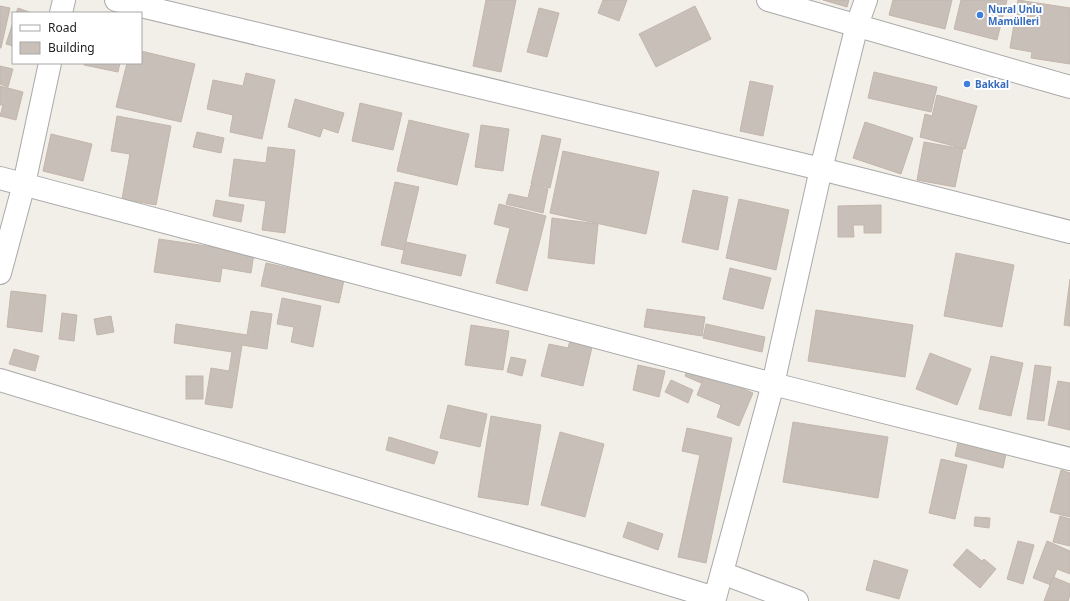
<svg xmlns="http://www.w3.org/2000/svg" width="1070" height="601" font-family="'Noto Sans',sans-serif">
	<style>
		.building { fill: #c7bfb8; stroke: #c4b6ab }
		.lines { fill: none; stroke-linecap: round; stroke-linejoin: round }
		.minor-casing { stroke: #a9a9a9; stroke-width: 24 }
		.minor { stroke: #fff; stroke-width: 22 }
		.shop-dot { fill: #3f7fe0; stroke: #fff; stroke-width: 1.5 }
		.labels { text-anchor: middle; dominant-baseline: central; stroke-width: 4; stroke-linejoin: round; paint-order: stroke }
		.shop-label { font-size: 10px; font-weight: bold; fill: #366cbe; stroke: #fff; text-anchor: start }
	</style>
	<rect width="100%" height="100%" fill="#f2efe9"/>
	<g class="building">
		<polygon points="486,0 516,0 501,72 473,66"/>
		<polygon points="603,0 627,0 619,21 598,13"/>
		<polygon points="823,0 849,0 847,7"/>
		<polygon points="893,0 952,0 945,29 889,15"/>
		<polygon points="961,0 1007,0 997,40 954,29"/>
		<polygon points="1018,0 1070,8 1070,64 1031,58 1032,52 1010,48"/>
		<polygon points="0,6 10,8 1,48 0,48"/>
		<polygon points="695,6 711,39 656,67 639,34"/>
		<polygon points="18,8 32,13 16,13"/>
		<polygon points="539,8 559,13 547,57 527,52"/>
		<polygon points="13,22 13,46 6,44"/>
		<polygon points="141,51 195,64 181,122 116,107 127,63 141,63"/>
		<polygon points="85,63 120,63 118,72 84,65"/>
		<polygon points="0,66 13,69 8,87 0,84"/>
		<polygon points="874,72 937,87 931,112 868,98"/>
		<polygon points="246,73 275,80 262,139 230,132 233,115 207,109 213,80 243,86"/>
		<polygon points="750,81 773,86 763,136 740,131"/>
		<polygon points="0,86 23,92 16,120 0,116 3,105 0,105"/>
		<polygon points="937,95 977,106 965,149 920,137 925,114 932,116"/>
		<polygon points="295,99 344,113 338,133 323,128 320,137 288,127"/>
		<polygon points="360,103 402,113 393,150 352,141"/>
		<polygon points="117,116 171,126 156,205 122,199 130,154 111,151"/>
		<polygon points="409,120 469,134 457,185 397,171"/>
		<polygon points="865,122 913,138 901,174 853,158"/>
		<polygon points="481,125 509,129 503,171 475,167"/>
		<polygon points="197,132 224,138 221,153 193,147"/>
		<polygon points="51,134 92,144 83,181 43,171"/>
		<polygon points="542,135 561,139 550,188 531,184"/>
		<polygon points="924,142 963,149 955,187 917,180"/>
		<polygon points="268,147 295,150 285,233 262,230 266,201 229,196 234,159 266,163"/>
		<polygon points="563,151 659,172 646,234 550,213"/>
		<polygon points="395,182 419,187 404,250 381,245"/>
		<polygon points="531,185 548,189 543,213 506,204 509,194 528,198"/>
		<polygon points="693,190 728,197 718,250 682,242"/>
		<polygon points="739,199 789,210 776,270 726,258"/>
		<polygon points="216,200 244,205 241,222 213,216"/>
		<polygon points="499,204 546,216 527,291 496,283 510,228 494,224"/>
		<polygon points="881,205 881,233 864,233 864,225 853,225 854,237 838,237 838,206"/>
		<polygon points="552,218 598,224 594,264 548,258"/>
		<polygon points="159,239 254,253 251,273 222,268 220,282 154,272"/>
		<polygon points="406,242 466,255 461,276 401,263"/>
		<polygon points="956,253 1014,265 1002,327 944,316"/>
		<polygon points="266,263 344,280 339,303 261,286"/>
		<polygon points="730,268 771,278 763,309 723,299"/>
		<polygon points="1070,279 1070,326 1064,325"/>
		<polygon points="11,291 46,295 42,332 7,327"/>
		<polygon points="282,298 321,306 313,347 291,342 294,327 277,324"/>
		<polygon points="647,309 705,317 702,336 644,327"/>
		<polygon points="816,310 913,325 905,377 808,361"/>
		<polygon points="251,311 272,314 267,349 242,345 232,408 205,404 211,368 229,371 232,352 174,343 176,324 247,335"/>
		<polygon points="62,313 77,315 74,341 59,339"/>
		<polygon points="111,316 114,332 97,335 94,319"/>
		<polygon points="706,324 765,337 762,352 703,338"/>
		<polygon points="471,325 509,331 503,370 465,365"/>
		<polygon points="570,341 592,347 583,386 541,376 549,344 568,348"/>
		<polygon points="14,349 39,356 35,371 9,364"/>
		<polygon points="930,353 971,369 957,405 916,389"/>
		<polygon points="991,356 1023,363 1011,416 979,409"/>
		<polygon points="511,357 526,360 522,376 507,372"/>
		<polygon points="638,365 665,371 659,397 633,390"/>
		<polygon points="1035,365 1051,367 1044,421 1027,419"/>
		<polygon points="689,366 705,372 701,383 685,376"/>
		<polygon points="706,373 753,393 739,426 717,417 721,405 697,395"/>
		<rect x="186" y="376" width="17" height="23"/>
		<polygon points="671,380 693,390 688,403 665,392"/>
		<polygon points="1058,381 1070,383 1070,430 1048,425"/>
		<polygon points="448,405 487,414 480,447 440,438"/>
		<polygon points="491,416 541,425 528,505 478,497"/>
		<polygon points="793,422 888,437 878,498 783,482"/>
		<polygon points="687,428 732,438 706,563 678,557 700,455 682,451"/>
		<polygon points="560,432 604,444 585,517 541,505"/>
		<polygon points="389,437 438,452 434,464 386,450"/>
		<polygon points="959,438 1007,449 1003,468 955,456"/>
		<polygon points="941,459 967,465 955,519 929,513"/>
		<polygon points="1061,470 1070,473 1070,517 1050,512"/>
		<polygon points="1060,516 1070,519 1070,546 1053,542"/>
		<polygon points="975,517 990,518 989,528 974,526"/>
		<polygon points="628,522 663,534 658,550 623,537"/>
		<polygon points="1018,541 1034,545 1023,584 1007,579"/>
		<polygon points="1047,541 1070,551 1070,574 1057,569 1051,585 1033,578"/>
		<polygon points="967,549 982,561 984,559 996,569 980,588 953,565"/>
		<polygon points="874,560 908,570 899,599 866,590"/>
		<polygon points="1053,577 1070,584 1070,595 1068,601 1044,601"/>
	</g>
	<g class="lines">
		<defs>
			<g id="minor">
				<polyline points="116,0 821,169 1070,232"/>
				<polyline points="768,0 1070,87"/>
				<polyline points="61,13 64,0"/>
				<polyline points="0,178 773,384 1070,459"/>
				<polyline points="0,273 24,184 50,63"/>
				<polyline points="0,380 715,598 773,384 821,169 857,25 866,0"/>
				<polyline points="722,573 797,601"/>
			</g>
		</defs>
		<use href="#minor" class="minor-casing"/>
		<use href="#minor" class="minor"/>
	</g>
	<g class="shop-dot">
		<circle cx="980" cy="15" r="4"/>
		<circle cx="967" cy="84" r="4"/>
	</g>
	<g class="labels">
		<g class="shop-label">
			<text x="988" y="9">Nural Unlu<tspan x="988" dy="12">Mamülleri</tspan></text>
			<text x="975" y="84">Bakkal</text>
		</g>
	</g>
	<rect x="12" y="12" width="130" height="52" fill="#ffffff" stroke="#a7a7a7"/>
	<rect x="20" y="25" width="20" height="6" fill="#ffffff" stroke="#a7a7a7"/>
	<text x="48" y="32" font-size="12" fill="#222222">Road</text>
	<rect x="20" y="42" width="20" height="12" fill="#c7bfb8" stroke="#a7a7a7"/>
	<text x="48" y="52" font-size="12" fill="#222222">Building</text>
</svg>
